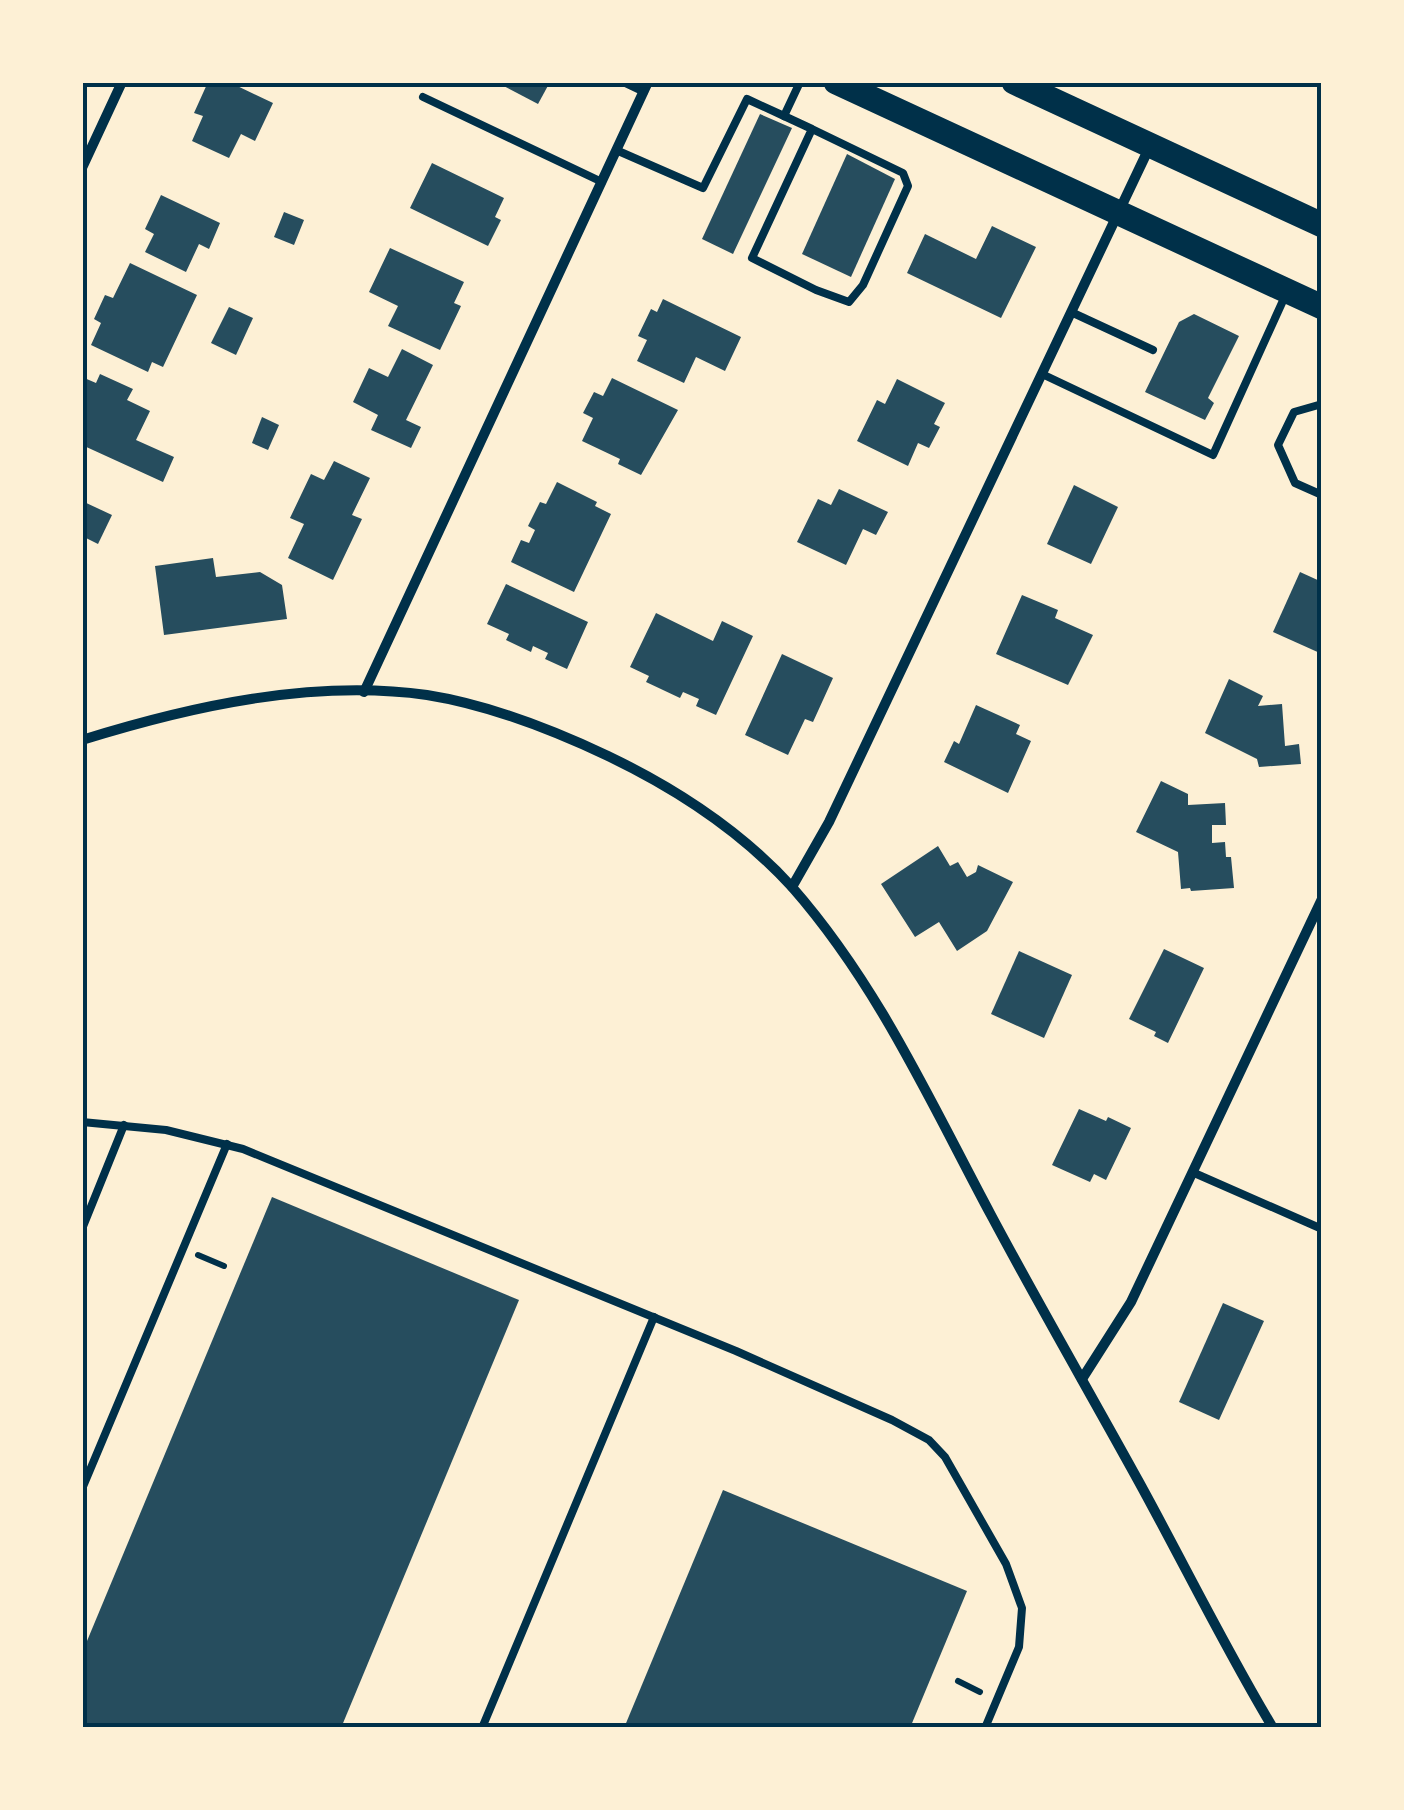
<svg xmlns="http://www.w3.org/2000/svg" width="1404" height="1810" font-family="'Asap Condensed',sans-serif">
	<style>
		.building { fill: #264d5e }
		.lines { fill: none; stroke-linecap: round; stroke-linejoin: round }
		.path { stroke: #003049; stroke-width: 6 }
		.service { stroke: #003049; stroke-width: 8 }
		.minor { stroke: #003049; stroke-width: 10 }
		.primary { stroke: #003049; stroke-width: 25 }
		.neatline { fill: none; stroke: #003049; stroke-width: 4 }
	</style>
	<rect width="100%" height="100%" fill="#fdf0d5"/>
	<g class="building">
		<polygon points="208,82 229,82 273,103 255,141 241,134 229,158 192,141 203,116 194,113"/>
		<polygon points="496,82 550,82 538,104"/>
		<polygon points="760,114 792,128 733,254 702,239"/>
		<polygon points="847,154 895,179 851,277 802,254"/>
		<polygon points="432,163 504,198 495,217 501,220 488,246 410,208"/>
		<polygon points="161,195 220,223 209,249 199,244 186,272 145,252 154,234 145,229"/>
		<polygon points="284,212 304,220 294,245 274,237"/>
		<polygon points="992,226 1036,247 1001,318 907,273 925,234 976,259"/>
		<polygon points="390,248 464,282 454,303 461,306 440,350 388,326 398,306 369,292"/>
		<polygon points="130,263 197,295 163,367 152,362 148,372 91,345 101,323 94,319 105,295 113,298"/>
		<polygon points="663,299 741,337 725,371 696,357 684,383 637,361 647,340 638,336 651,309 657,312"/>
		<polygon points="229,307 253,318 236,355 211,343"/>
		<polygon points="1194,314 1239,336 1208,398 1214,403 1205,420 1145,392 1179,322"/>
		<polygon points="402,349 433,365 406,420 421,427 411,448 371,430 378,415 353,402 369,368 388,377"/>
		<polygon points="100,374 133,389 127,400 150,411 136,440 174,457 163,482 82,445 82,377 96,383"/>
		<polygon points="612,378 678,410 641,475 618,464 620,459 582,441 593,418 583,413 594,392 603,396"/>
		<polygon points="897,379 945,403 934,424 940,427 929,448 918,443 908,466 857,441 877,400 885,404"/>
		<polygon points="262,417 279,425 268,450 252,443"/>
		<polygon points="334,461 370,478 352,515 362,519 333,580 288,558 304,524 290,518 311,474 324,480"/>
		<polygon points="557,482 597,502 595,506 611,514 574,592 511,562 521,540 529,543 535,530 528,526 540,502 546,504"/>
		<polygon points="1074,485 1118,507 1091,564 1047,544"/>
		<polygon points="839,489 888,512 876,535 863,529 846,565 797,542 818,499 831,505"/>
		<polygon points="82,501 112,515 98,544 82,536"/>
		<polygon points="213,558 216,577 260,572 282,585 287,619 164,635 155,566"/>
		<polygon points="1300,572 1322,582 1322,654 1273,632"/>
		<polygon points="506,584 588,622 567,669 545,659 548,653 533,646 531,652 506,640 509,634 487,624"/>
		<polygon points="1022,595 1058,610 1055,618 1093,635 1068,685 996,654"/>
		<polygon points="656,613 713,641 722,621 753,636 716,715 696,706 699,699 683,692 680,698 646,682 649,676 630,667"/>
		<polygon points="782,654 833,678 813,722 805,719 788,755 745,735"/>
		<polygon points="1229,679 1263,696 1258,706 1282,704 1285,746 1299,744 1301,764 1259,767 1257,759 1205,733"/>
		<polygon points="976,705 1020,725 1016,734 1031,741 1008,793 944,762 954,741 959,744"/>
		<polygon points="1161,781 1188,794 1188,805 1225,803 1226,825 1212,825 1212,843 1225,842 1226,857 1231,857 1234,888 1191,891 1190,888 1181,889 1178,852 1136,832"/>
		<polygon points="938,846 950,866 958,862 967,877 976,872 978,865 1013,882 987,931 957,951 939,922 915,937 881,884"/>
		<polygon points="1164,949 1204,968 1168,1043 1154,1036 1156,1032 1129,1019"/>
		<polygon points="1019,951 1072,975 1044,1038 991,1014"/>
		<polygon points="1079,1109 1106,1121 1108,1117 1131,1128 1106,1180 1094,1174 1090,1182 1052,1165"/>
		<polygon points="272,1197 519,1300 341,1728 82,1728 82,1653"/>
		<polygon points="1223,1303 1264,1321 1219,1420 1179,1402"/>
		<polygon points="723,1490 967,1591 910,1728 624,1728"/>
	</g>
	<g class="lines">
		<g class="path">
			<polyline points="198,1255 224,1266"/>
			<polyline points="958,1681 980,1692"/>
		</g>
		<g class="service">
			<polyline points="623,82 644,92"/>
			<polyline points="423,97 602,182"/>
			<polyline points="784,116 812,129 752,258 816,290 849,302 863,285 908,186 903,173 812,129"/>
			<polyline points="616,150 703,188 747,99 784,116 800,82"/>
			<polyline points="1071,312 1153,350"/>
			<polyline points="1042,374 1213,455 1286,294"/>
			<polyline points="1322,404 1294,412 1278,445 1295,483 1322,495"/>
			<polyline points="82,1122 166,1130 243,1149 736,1351 892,1420 929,1440 945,1457 1006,1564 1022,1608 1019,1647 985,1728"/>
			<polyline points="1192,1172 1322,1229"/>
			<polyline points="82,1229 124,1125"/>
			<polyline points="82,1489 227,1144"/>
			<polyline points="482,1728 654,1317"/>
		</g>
		<g class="minor">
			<polyline points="82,168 122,82"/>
			<polyline points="364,692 648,82"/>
			<path d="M82 740C191 706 313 679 427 695 490 705 551 729 608 756 677 789 740 830 792 887 878 985 930 1101 991 1215 1039 1305 1090 1393 1139 1482 1184 1564 1225 1648 1273 1728"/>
			<polyline points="792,887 829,822 1150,146"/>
			<polyline points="1082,1379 1131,1302 1322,899"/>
		</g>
		<g class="primary">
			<polyline points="836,82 1322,307"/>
			<polyline points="1014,82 1322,225"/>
		</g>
	</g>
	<rect width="1404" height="1810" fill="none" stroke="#fdf0d5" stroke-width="170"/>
	<rect x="85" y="85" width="1234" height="1640" class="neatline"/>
</svg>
